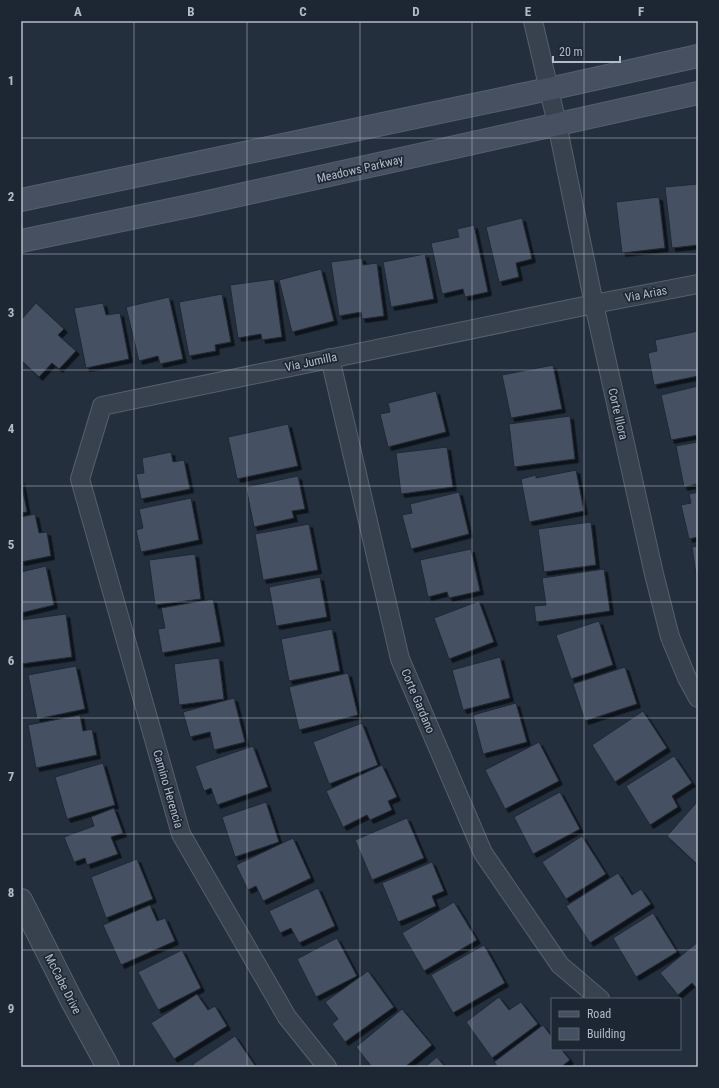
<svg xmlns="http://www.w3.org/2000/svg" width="719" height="1088" font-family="'Roboto Condensed',sans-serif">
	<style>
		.building { fill: #455162; stroke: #1f2835; filter: url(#shadow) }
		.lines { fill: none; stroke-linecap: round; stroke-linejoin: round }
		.minor-casing { stroke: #565f6c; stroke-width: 20 }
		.tertiary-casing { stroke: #565f6c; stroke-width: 24 }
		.secondary-casing { stroke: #565f6c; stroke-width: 24 }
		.minor { stroke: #38414e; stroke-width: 18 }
		.tertiary { stroke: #38414e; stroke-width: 22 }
		.secondary { stroke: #465061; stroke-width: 22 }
		.grid { fill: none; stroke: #b4bcc9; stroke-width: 1; stroke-opacity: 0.55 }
		.labels { text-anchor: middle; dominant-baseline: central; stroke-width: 3.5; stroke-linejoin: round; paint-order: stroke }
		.street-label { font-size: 12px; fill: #b4bcc9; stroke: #1d2633 }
		.neatline { fill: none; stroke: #b4bcc9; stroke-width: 1.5 }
		.grid-label { font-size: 13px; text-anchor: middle; font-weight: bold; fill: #b4bcc9 }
	</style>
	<defs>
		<filter id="shadow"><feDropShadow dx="3.5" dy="3.5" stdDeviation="0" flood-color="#0009"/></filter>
	</defs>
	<rect width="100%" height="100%" fill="#242f3e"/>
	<g class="building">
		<polygon points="698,184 698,245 672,248 665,187"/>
		<polygon points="659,197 665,248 622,253 616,202"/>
		<polygon points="522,218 532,259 516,263 519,277 499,282 486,227"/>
		<polygon points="474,225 488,292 465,297 463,289 442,294 431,243 459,237 457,229"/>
		<polygon points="425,254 434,299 391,307 383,262"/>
		<polygon points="362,258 363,265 377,263 384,316 362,319 361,312 339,316 331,262"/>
		<polygon points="321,269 334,321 292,332 279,280"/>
		<polygon points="274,279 282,337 262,340 261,334 238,338 230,285"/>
		<polygon points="222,294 231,342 215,345 216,351 189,356 179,302"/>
		<polygon points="169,297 183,359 160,364 158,356 139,361 126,307"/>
		<polygon points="36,303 64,329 58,335 76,351 59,369 52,363 39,377 21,360 21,320"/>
		<polygon points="103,303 106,315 120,313 129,359 86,368 74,308"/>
		<polygon points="698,331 698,376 654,385 648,353 657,351 655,340"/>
		<polygon points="553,365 562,409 511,418 502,375"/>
		<polygon points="698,386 698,435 671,440 661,395"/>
		<polygon points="436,391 446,432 388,447 380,414 390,412 388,403"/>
		<polygon points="570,416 575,459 514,467 509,424"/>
		<polygon points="288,424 298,466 237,479 228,437"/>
		<polygon points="698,442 698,484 684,487 676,446"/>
		<polygon points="447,447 453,487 401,494 396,453"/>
		<polygon points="171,452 173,462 184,460 190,489 141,499 136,474 144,473 142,458"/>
		<polygon points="576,470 584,511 529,522 521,479 536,475 536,478"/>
		<polygon points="298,476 305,509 292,511 294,518 254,527 246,487"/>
		<polygon points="21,480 27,512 21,513"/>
		<polygon points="459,492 469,534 411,549 402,515 412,513 410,504"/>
		<polygon points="698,492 698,537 689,539 681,505 691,503 689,494"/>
		<polygon points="191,498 199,540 141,552 136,530 143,528 139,509"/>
		<polygon points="35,514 39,533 47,532 51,556 21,562 21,517"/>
		<polygon points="591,522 596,565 544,572 538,529"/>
		<polygon points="309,524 318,570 263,580 255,534"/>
		<polygon points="698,546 698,581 697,581 692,547"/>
		<polygon points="471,549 480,591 449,598 447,592 428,597 420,560"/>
		<polygon points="195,554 201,599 155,605 149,560"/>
		<polygon points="46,566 54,605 21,613 21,572"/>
		<polygon points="604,569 610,611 536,622 534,606 546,605 542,578"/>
		<polygon points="320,577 327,617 276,626 269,587"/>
		<polygon points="213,599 221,642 162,653 158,629 165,628 161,608"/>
		<polygon points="479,601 494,642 449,659 434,618"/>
		<polygon points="66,614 72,657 21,664 21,620"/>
		<polygon points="599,621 613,665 571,679 556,635"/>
		<polygon points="332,629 340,671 289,681 281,639"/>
		<polygon points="500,657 510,698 463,710 452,670"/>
		<polygon points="219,658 224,699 179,705 174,664"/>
		<polygon points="76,666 85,709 37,719 28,675"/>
		<polygon points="625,667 637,704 585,721 573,684"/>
		<polygon points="348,673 358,715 299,730 289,687"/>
		<polygon points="234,698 245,742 214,750 210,732 190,737 183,712"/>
		<polygon points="516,703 527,742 483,754 473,715"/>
		<polygon points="643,711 667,748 615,782 592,745"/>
		<polygon points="80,715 83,731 92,729 97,755 36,768 28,725"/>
		<polygon points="362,723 378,765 329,784 313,742"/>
		<polygon points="539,742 559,781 505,809 485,770"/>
		<polygon points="253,746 268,787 217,805 211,788 204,791 195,766"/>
		<polygon points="674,756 692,783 672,796 678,807 650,825 626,786"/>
		<polygon points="103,763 115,805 67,819 55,777"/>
		<polygon points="382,765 397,797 388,801 392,810 370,820 367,815 343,827 326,791"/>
		<polygon points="560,792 580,829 533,854 514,817"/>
		<polygon points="698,801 698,865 667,836"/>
		<polygon points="266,802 279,842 235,857 222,817"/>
		<polygon points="114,808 123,833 111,837 118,854 87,865 85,858 74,862 64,837 94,826 91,817"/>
		<polygon points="407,818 424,858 372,880 355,840"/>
		<polygon points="582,836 606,874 566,899 542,862"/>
		<polygon points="293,838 311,878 263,901 256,886 248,890 236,865"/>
		<polygon points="137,859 153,899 106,918 91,877"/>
		<polygon points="432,862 444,891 432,896 436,906 398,922 382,883"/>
		<polygon points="618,873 632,895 641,889 651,904 590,943 566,906"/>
		<polygon points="318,888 335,926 299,943 291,928 280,933 269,911"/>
		<polygon points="454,902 477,940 424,971 402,933"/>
		<polygon points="150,905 157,921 165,918 175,941 121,965 103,925"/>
		<polygon points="653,913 677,952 636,977 613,938"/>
		<polygon points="337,938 357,976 316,997 297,959"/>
		<polygon points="698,942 698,990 692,983 678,995 660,973"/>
		<polygon points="484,945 505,983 453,1013 431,975"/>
		<polygon points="182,950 201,988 158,1010 138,972"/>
		<polygon points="368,971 394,1007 345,1042 332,1024 338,1019 325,1002"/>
		<polygon points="197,994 208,1010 215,1006 227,1026 174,1059 151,1023"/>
		<polygon points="499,997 509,1010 521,1002 538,1024 492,1058 466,1022"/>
		<polygon points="402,1009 432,1045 405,1067 372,1067 356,1047"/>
		<polygon points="543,1025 552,1037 552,1049 561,1049 570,1060 561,1067 498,1067 494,1062"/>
		<polygon points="235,1036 256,1067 195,1067 193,1064"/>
		<polygon points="437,1057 445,1067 425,1067"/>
	</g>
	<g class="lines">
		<defs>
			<g id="minor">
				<polyline points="533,21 557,124 594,304 654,574 670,637 687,678 698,698"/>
				<polyline points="330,358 400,659 483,853 560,965 600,999"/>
				<polyline points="327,1067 287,1017 181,834 80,479 102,406 594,304 698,284"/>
			</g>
			<polyline id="tertiary" points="21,900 73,1003 108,1067"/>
			<g id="secondary">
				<polyline points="21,200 549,89 698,56"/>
				<polyline points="21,241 199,204 698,93"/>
			</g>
		</defs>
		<use href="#minor" class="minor-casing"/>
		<use href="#tertiary" class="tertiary-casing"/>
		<use href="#secondary" class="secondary-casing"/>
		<use href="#minor" class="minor"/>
		<use href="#tertiary" class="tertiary"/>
		<use href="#secondary" class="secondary"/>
	</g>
	<path class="grid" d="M134 21V1067M247 21V1067M360 21V1067M472 21V1067M584 21V999M21 138H698M21 254H698M21 370H698M21 486H698M21 602H698M21 718H698M21 834H698M21 950H698M584 1049V1067"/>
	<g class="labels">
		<g class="street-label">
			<text transform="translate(360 169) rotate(-13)">Meadows Parkway</text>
			<text transform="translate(646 294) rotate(-11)">Via Arias</text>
			<text transform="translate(311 362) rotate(-12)">Via Jumilla</text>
			<text transform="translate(618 414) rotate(77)">Corte Illora</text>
			<text transform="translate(418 701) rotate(67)">Corte Gardano</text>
			<text transform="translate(168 789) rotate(74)">Camino Herencia</text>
			<text transform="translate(63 984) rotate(63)">McCabe Drive</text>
		</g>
	</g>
	<rect width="719" height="1088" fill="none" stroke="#1d2633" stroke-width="44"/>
	<rect x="551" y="998" width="130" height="52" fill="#1d2633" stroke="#59626f"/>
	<rect x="559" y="1011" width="20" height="6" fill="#465061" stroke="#59626f"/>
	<text x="587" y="1018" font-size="12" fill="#b4bcc9">Road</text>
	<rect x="559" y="1028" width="20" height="12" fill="#455162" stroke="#59626f"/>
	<text x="587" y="1038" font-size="12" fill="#b4bcc9">Building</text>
	<path d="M553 56v6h67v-6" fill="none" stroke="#b4bcc9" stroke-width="2"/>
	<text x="559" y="56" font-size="12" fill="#b4bcc9" stroke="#1d2633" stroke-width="3" paint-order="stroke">20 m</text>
	<rect x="22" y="22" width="675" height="1044" class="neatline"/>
	<g class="grid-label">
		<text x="78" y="16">A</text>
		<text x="191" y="16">B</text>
		<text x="303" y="16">C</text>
		<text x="416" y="16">D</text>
		<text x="528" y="16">E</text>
		<text x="641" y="16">F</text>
		<text x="11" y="85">1</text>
		<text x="11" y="201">2</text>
		<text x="11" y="317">3</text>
		<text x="11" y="433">4</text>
		<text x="11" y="549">5</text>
		<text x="11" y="665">6</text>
		<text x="11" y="781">7</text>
		<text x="11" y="897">8</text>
		<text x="11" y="1013">9</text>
	</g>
</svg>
